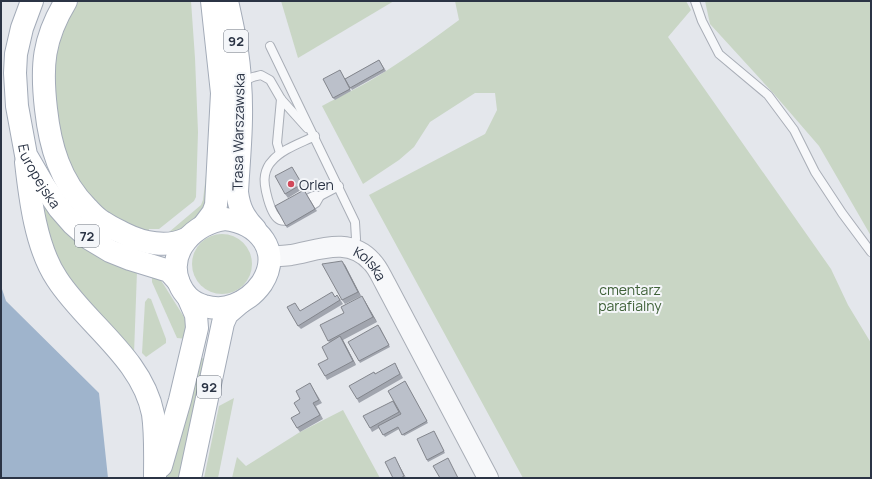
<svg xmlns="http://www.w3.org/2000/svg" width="872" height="479" font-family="Manrope,sans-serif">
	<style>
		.green { fill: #c9d6c5 }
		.water { fill: #9fb4cc }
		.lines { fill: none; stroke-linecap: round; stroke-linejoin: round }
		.service-casing { stroke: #a9aeb7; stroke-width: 10 }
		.tertiary-casing { stroke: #a9aeb7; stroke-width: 22 }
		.primary-casing { stroke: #a3abb8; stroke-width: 24 }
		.service { stroke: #f7f8fa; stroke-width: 8 }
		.tertiary { stroke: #f7f8fa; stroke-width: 20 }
		.primary { stroke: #fff; stroke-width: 22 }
		.wall { fill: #a1a5ae }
		.shaded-wall { fill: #83868d }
		.building { fill: #bbc0ca; stroke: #83868d }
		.poi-dot { fill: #d1495b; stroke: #f4f6f9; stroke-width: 1.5 }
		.labels { text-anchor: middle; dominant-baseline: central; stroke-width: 4; stroke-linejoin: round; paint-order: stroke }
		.shield { fill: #f4f6f9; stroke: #676e7b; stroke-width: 1 }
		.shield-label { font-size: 13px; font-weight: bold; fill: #2b3445 }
		.street-label { font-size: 14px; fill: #2b3445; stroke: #f4f6f9 }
		.poi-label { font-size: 14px; fill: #2b3445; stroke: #f4f6f9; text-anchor: start }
		.park-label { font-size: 14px; fill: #3f6138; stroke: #f4f6f9 }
	</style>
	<rect width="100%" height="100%" fill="#e4e7ec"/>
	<g class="green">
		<polygon points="79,1 191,1 195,58 198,132 196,197 194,201 159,229 149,229 148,236 141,233 98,206 85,192 67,159 60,133 53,79 56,48 66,20"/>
		<polygon points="281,1 394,1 298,58"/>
		<path d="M455 1H686L691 10 668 37 831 269 848 305 871 343V478H523L369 195 485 134 497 110 495 93H475L430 122 414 147 399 160 363 184 322 106C343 95 366 84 386 71 411 55 435 38 459 20Z"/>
		<polygon points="705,1 871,1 871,236 819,146 774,94 710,24"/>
		<polygon points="206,175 209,175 208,203 196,218 175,234 162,238 201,205 203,200"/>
		<polygon points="39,198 137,271 134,354 79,296 47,243"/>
		<circle cx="222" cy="264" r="30"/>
		<polygon points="152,273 157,274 184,317 186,323 187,339 177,338 152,282"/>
		<polygon points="148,298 151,299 166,339 166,343 146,357 142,353 145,302"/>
		<polygon points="201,358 207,359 194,408 179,478 166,478 189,408"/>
		<polygon points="234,398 218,478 204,478 219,406"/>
		<polygon points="343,410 380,478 232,478 237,457 246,466 300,432"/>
	</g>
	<polygon class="water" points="1,286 6,301 99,393 108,478 1,478"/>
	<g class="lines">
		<defs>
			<g id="service">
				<polyline points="695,1 702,21 719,54 768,95 794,130 815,172 842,213 871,252"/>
				<polyline points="270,46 355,222 356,239 354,249"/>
				<polyline points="241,82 253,77 261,75 270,80 281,99 307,128"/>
				<polyline points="280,153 277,143 281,99"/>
				<polyline points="300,203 313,196 320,196 339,186"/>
				<polyline points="305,210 316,203 320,196"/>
				<path d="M292 217C288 220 285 222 280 220 270 216 263 184 265 175 266 170 269 164 272 161 282 149 301 143 315 136"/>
			</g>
			<g id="tertiary">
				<path id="s1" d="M269 257C276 256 284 256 291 255 319 250 349 236 372 262 378 268 381 276 385 283L488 478"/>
			</g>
			<g id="primary">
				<path id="s2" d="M32 1 22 28 16 54 15 73 17 106 26 155 44 186 59 208 73 224 90 239 110 251 130 259 169 271 178 281"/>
				<path d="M66 1C43 39 41 66 46 109 50 146 60 181 87 208 92 213 97 219 103 222 110 227 117 230 125 234 143 243 167 248 186 239"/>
				<path d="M227 1C233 28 239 55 240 82 243 119 239 156 237 192 239 208 244 218 255 229"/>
				<path d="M26 162C30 198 36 248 57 279 86 324 142 358 153 414 156 435 155 457 155 478"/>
				<path d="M225 219C259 223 282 251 262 283 255 293 245 301 234 305 223 309 215 309 204 306 191 302 184 295 179 283 166 251 195 223 225 219Z"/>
				<polyline points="204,225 213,213 216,205 222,93 212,1"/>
				<polyline points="161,466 180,400 197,328 196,315 189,299"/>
				<polyline points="190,478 223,323 227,314 241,302"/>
			</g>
		</defs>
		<use href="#service" class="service-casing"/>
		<use href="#tertiary" class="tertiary-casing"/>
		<use href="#primary" class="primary-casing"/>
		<use href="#service" class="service"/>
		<use href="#tertiary" class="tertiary"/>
		<use href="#primary" class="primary"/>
	</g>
	<g class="wall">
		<polygon points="379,60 386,71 352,90 345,79"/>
		<polygon points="340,70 351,91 335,100 333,98"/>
		<polygon points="294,171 304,188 288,198 285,194"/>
		<polygon points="304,190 317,211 287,228 286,226"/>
		<polygon points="345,265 361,296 345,304 342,300"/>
		<polygon points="335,297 340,299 343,304 301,329 298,326"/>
		<polygon points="365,301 377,322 343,340 356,365 327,380 325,376 328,359 330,342 328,341"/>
		<polygon points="380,327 390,347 360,363 359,361"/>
		<polygon points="397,367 403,378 359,403 357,399 375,374"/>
		<polygon points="310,383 322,403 316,406 323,419 300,432 297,428 300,413 300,399"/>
		<polygon points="406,383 428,423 404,436 399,429 385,437 379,428 372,432 370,428 393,401"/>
		<polygon points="435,433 445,453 428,462 427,460"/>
	</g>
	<g class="shaded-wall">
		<polygon points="342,261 345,265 361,296 358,292"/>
		<polygon points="362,296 365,301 377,322 373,317"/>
		<polygon points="340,336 343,340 356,365 353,361"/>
		<polygon points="395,457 397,461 406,478 404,476"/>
	</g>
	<g class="building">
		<polygon points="379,60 384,69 350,88 345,79"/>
		<polygon points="340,70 350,89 333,98 323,79"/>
		<polygon points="292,167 302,184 285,194 275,176"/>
		<polygon points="304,190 315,209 286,226 275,206"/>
		<polygon points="342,261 358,292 342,300 322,264"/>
		<polygon points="332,292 335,297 337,295 340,300 298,326 287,307 295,303 300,311"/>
		<polygon points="362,296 373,317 328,341 320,325 344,313 341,307"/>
		<polygon points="378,325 389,345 359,361 348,342"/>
		<polygon points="340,336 353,361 325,376 318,364 328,359 322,347"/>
		<polygon points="395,363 400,374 357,399 349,386 374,372 375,374"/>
		<polygon points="405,381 427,421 402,435 398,427 383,435 378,426 401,414 388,391"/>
		<polygon points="310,383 319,400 313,403 320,415 297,428 291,418 300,413 294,403 300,399 296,391"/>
		<polygon points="393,401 399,412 370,428 363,416"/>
		<polygon points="434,431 444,451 427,460 417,439"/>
		<polygon points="395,457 404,476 401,478 393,478 385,462"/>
		<polygon points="448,458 458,478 440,478 433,466"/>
	</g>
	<circle class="poi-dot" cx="291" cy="184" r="4"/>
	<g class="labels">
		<g class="shield">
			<rect x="224" y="30" width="24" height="22" rx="3"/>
			<rect x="75" y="225" width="24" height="22" rx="3"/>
			<rect x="197" y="376" width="24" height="22" rx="3"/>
		</g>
		<g class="shield-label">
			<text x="236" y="41">92</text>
			<text x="87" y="236">72</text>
			<text x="209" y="387">92</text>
		</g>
		<g class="street-label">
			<text transform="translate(238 132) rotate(-89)">Trasa Warszawska</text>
			<text stroke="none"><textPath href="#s2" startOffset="182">Europejska</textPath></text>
			<text stroke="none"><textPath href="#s1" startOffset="108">Kolska</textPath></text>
		</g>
		<g class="poi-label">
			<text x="299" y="184">Orlen</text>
		</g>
		<g class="park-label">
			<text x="630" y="289">cmentarz<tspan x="630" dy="16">parafialny</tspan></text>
		</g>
	</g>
	<rect width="872" height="479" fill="none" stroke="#2b3445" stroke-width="4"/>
</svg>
